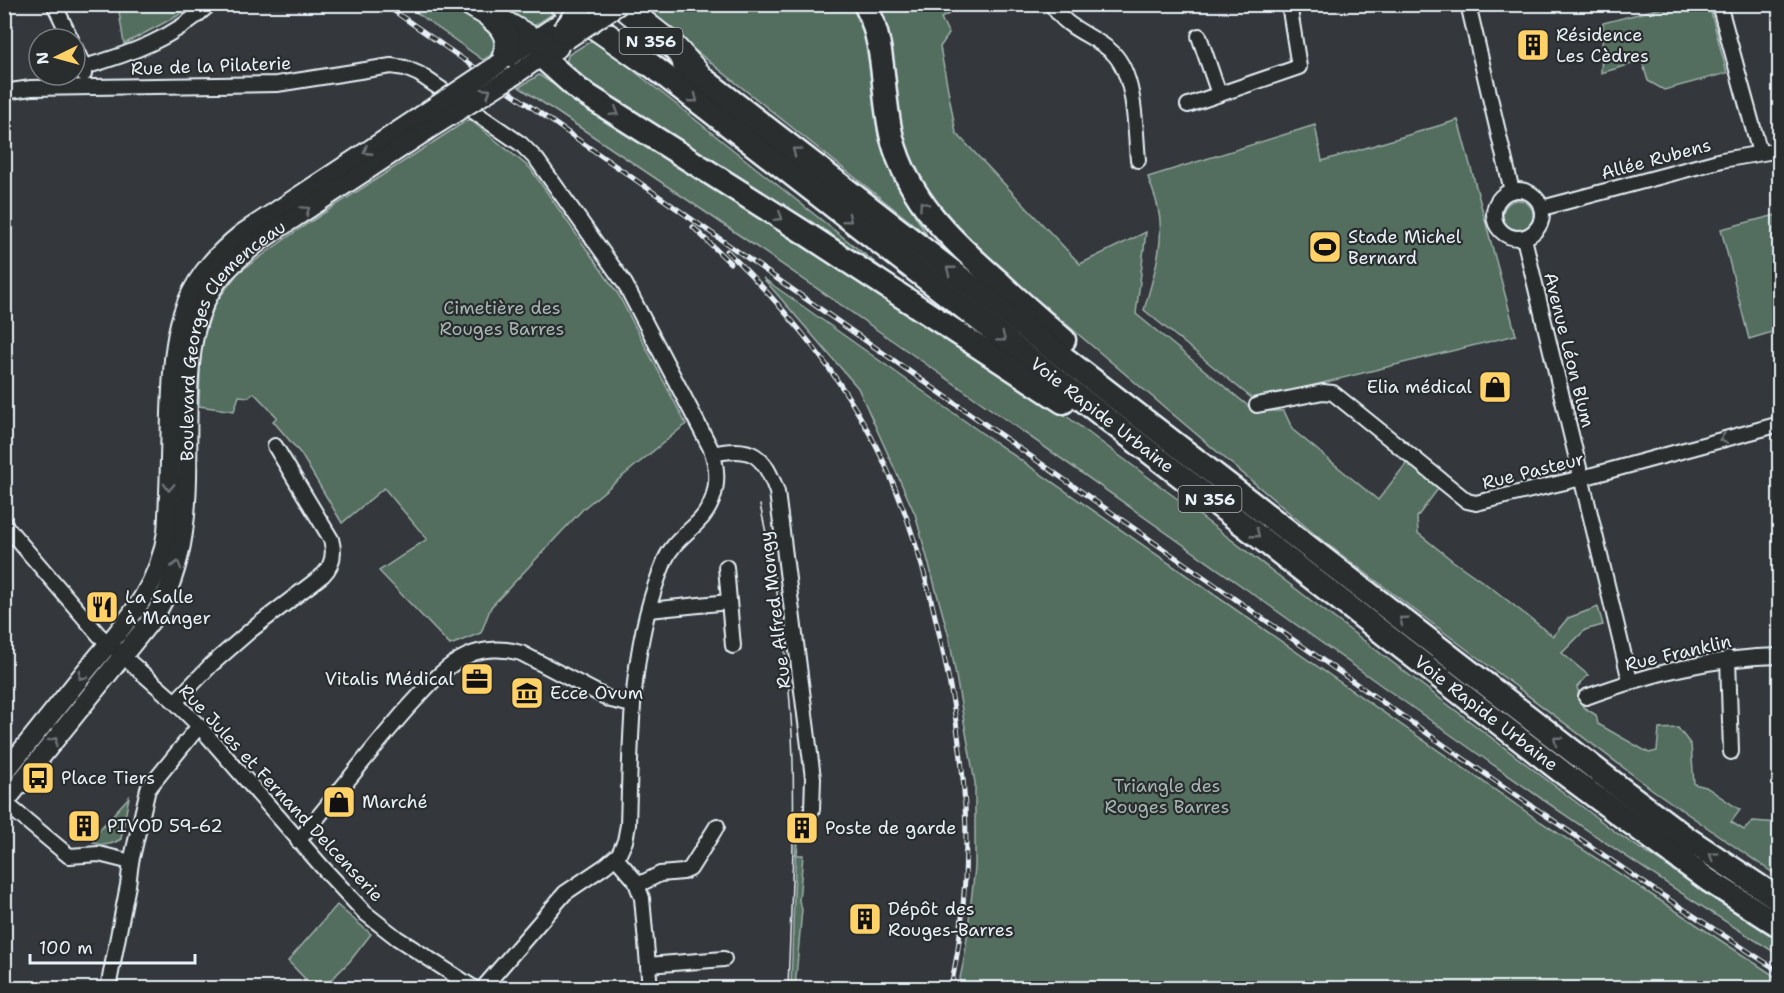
<svg xmlns="http://www.w3.org/2000/svg" width="1784" height="993" font-family="'Shantell Sans',sans-serif">
	<style>
		.green { fill: #536e5e; stroke: #9eb0ab; stroke-width: 1.5 }
		.lines { fill: none; stroke-linecap: round; stroke-linejoin: round }
		.minor-casing { stroke: #e8f1f8; stroke-width: 18 }
		.secondary-casing { stroke: #e8f1f8; stroke-width: 22 }
		.trunk-casing { stroke: #e8f1f8; stroke-width: 27 }
		.motorway-casing { stroke: #e8f1f8; stroke-width: 28 }
		.minor { stroke: #2a2d2e; stroke-width: 14 }
		.secondary { stroke: #2a2d2e; stroke-width: 18 }
		.trunk { stroke: #2a2d2e; stroke-width: 22 }
		.motorway { stroke: #2a2d2e; stroke-width: 24 }
		.tram { stroke: #e8f1f8; stroke-width: 1.5 }
		.rail-casing { stroke: #e8f1f8; stroke-width: 5 }
		.rail { stroke: #2a2d2e; stroke-width: 3; stroke-dasharray: 9; stroke-linecap: butt }
		.secondary-bridge-casing { stroke: #e8f1f8; stroke-width: 22; stroke-linecap: butt }
		.trunk-bridge-casing { stroke: #e8f1f8; stroke-width: 27; stroke-linecap: butt }
		.secondary-bridge { stroke: #2a2d2e; stroke-width: 18 }
		.trunk-bridge { stroke: #2a2d2e; stroke-width: 22 }
		.oneway { stroke: #6c7275 }
		.labels { text-anchor: middle; dominant-baseline: central; stroke-width: 4.5; stroke-linejoin: round; paint-order: stroke }
		.shield { fill: #2a2d2e; stroke: #afb6bb; stroke-width: 1.5 }
		.shield-label { font-size: 16px; font-weight: bold; fill: #e8f1f8 }
		.poi-label { font-size: 18px; fill: #e8f1f8; stroke: #2a2d2e; text-anchor: start }
		.street-label { font-size: 18px; fill: #e8f1f8; stroke: #2a2d2e }
		.park-label { font-size: 18px; fill: #a5b6b3; stroke: #2a2d2e }
	</style>
	<rect width="100%" height="100%" fill="#34373b"/>
	<filter id="ink" filterUnits="userSpaceOnUse"><feTurbulence type="fractalNoise" baseFrequency=".0167" numOctaves="2"/><feDisplacementMap in="SourceGraphic" scale="12" xChannelSelector="R" yChannelSelector="G"/><feConvolveMatrix kernelMatrix="1 2 1 2 8 2 1 2 1" color-interpolation-filters="sRGB"/></filter>
	<g filter="url(#ink)">
		<g class="green">
			<polygon points="648,4 856,5 872,54 873,92 878,136 892,177 927,235 642,8"/>
			<polygon points="118,5 118,4 191,5 177,16 124,44"/>
			<polygon points="406,5 448,5 492,31 498,40 495,53 483,60"/>
			<polygon points="489,5 548,5 557,11 528,30"/>
			<polygon points="873,5 945,5 949,14 941,18 949,34 940,47 956,133 1080,264 1146,232 1136,314 1252,409 1260,411 1284,411 1293,430 1378,500 1409,460 1441,485 1417,517 1418,533 1453,561 1493,589 1553,636 1568,618 1598,607 1603,625 1585,630 1562,653 1588,675 1577,687 1583,707 1596,715 1598,724 1649,753 1657,751 1659,729 1678,728 1691,745 1694,784 1706,787 1740,810 1731,822 1744,830 1753,821 1779,823 1779,877 1653,790 1318,537 1020,285 964,234 925,188 911,161 902,137"/>
			<polygon points="1673,5 1709,5 1727,73 1664,90 1648,81 1642,61 1601,73 1603,23"/>
			<polygon points="594,39 927,304 583,82 566,65 568,55"/>
			<path d="M539 75 1046 401 1183 503 1618 834 1779 940V955C1598 844 1427 717 1253 594 1010 422 767 251 519 87Z"/>
			<polygon points="469,119 530,168 618,294 686,424 584,508 491,607 481,633 450,645 379,571 427,539 384,488 342,523 301,454 273,421 277,417 254,393 249,397 239,396 234,411 199,406 201,343 216,302 238,273 299,229"/>
			<path d="M1458 120 1516 335 1254 400 1144 310C1153 278 1166 241 1158 208 1156 197 1151 187 1148 177L1315 125 1322 161Z"/>
			<circle cx="1518" cy="215" r="15"/>
			<polygon points="1776,215 1780,230 1779,330 1749,339 1721,229"/>
			<polygon points="763,278 979,431 1541,822 1779,979 1779,988 958,988 965,954 975,867 975,783 949,637 915,514 858,388"/>
			<path d="M129 797 121 839C111 845 105 846 93 843L101 828Z"/>
			<polygon points="796,834 799,834 797,855 803,855 799,901 802,909 795,988 791,988"/>
			<polygon points="337,905 371,934 350,961 323,988 314,988 288,961"/>
		</g>
		<g class="lines">
			<defs>
				<g id="minor">
					<polyline points="54,4 71,39"/>
					<path d="M1052 4C1065 30 1095 35 1113 53 1136 76 1135 129 1138 160"/>
					<polyline points="1468,4 1512,191"/>
					<polyline points="1719,4 1760,153"/>
					<polyline points="1199,36 1219,94"/>
					<polyline points="75,48 84,67 84,74"/>
					<path d="M84 67C130 54 174 38 210 4"/>
					<path d="M4 92 31 88 277 84 391 66 405 68 419 74 521 144 537 160 625 284 710 447C721 473 718 503 697 523 685 535 672 544 665 560 629 645 631 736 628 825L625 841 619 854 605 866 565 893 483 988"/>
					<polyline points="1188,105 1299,67 1289,4"/>
					<circle cx="1518" cy="214" r="24"/>
					<polyline points="1542,208 1722,160 1780,150"/>
					<polyline points="1524,238 1630,681"/>
					<polyline points="1257,405 1323,392 1333,393 1467,501 1476,503 1582,478 1780,424"/>
					<path d="M713 454C752 445 764 455 777 492L813 778 812 810"/>
					<polyline points="4,524 99,635 175,702 199,726 324,869 365,913 397,938 474,988"/>
					<polyline points="726,567 733,646"/>
					<polyline points="649,610 729,602"/>
					<polyline points="1728,658 1731,752"/>
					<path d="M1586 697C1650 674 1712 657 1780 656"/>
					<path d="M175 702 211 665 251 630 323 575C333 565 335 553 331 539L275 446"/>
					<polyline points="4,802 69,856 99,854 131,862"/>
					<path d="M298 841C335 798 369 752 406 710 424 691 442 667 467 656 482 648 505 648 521 653L611 700 632 705"/>
					<polyline points="616,858 635,880 642,898 650,988"/>
					<polyline points="638,885 660,874 683,872 690,869 717,826"/>
					<polyline points="648,965 724,959"/>
					<polyline points="108,988 128,885 131,862 148,789 199,726"/>
				</g>
				<g id="secondary">
					<polyline points="500,63 558,24"/>
					<polyline points="515,75 552,49"/>
					<path d="M4 773C31 739 58 706 85 672 121 628 159 591 167 532 170 492 170 452 171 413 174 334 176 286 243 233L416 119"/>
					<path id="s1" d="M4 803 153 618C196 552 185 469 188 393 190 353 193 313 218 280 243 249 278 229 311 207 349 182 387 157 425 132"/>
				</g>
				<g id="trunk">
					<path d="M865 4C887 46 881 94 892 138 908 200 952 241 999 282 1020 302 1042 321 1064 340"/>
					<path id="s2" d="M633 51 1562 772 1708 880 1780 926"/>
					<polyline points="542,57 579,90 805,233 1063,402"/>
					<polyline points="684,64 1624,791 1688,839 1780,900"/>
				</g>
				<g id="motorway">
					<polyline points="471,4 533,40 556,46"/>
					<polyline points="562,4 647,63"/>
					<polyline points="620,4 673,46 699,75"/>
					<path d="M492 18C508 30 511 44 503 61"/>
				</g>
			</defs>
			<use href="#minor" class="minor-casing"/>
			<use href="#secondary" class="secondary-casing"/>
			<use href="#trunk" class="trunk-casing"/>
			<use href="#motorway" class="motorway-casing"/>
			<use href="#minor" class="minor"/>
			<use href="#secondary" class="secondary"/>
			<use href="#trunk" class="trunk"/>
			<use href="#motorway" class="motorway"/>
			<path class="tram" d="M760 505C777 580 788 657 792 734 796 819 791 904 788 988"/>
			<defs>
				<g id="rail">
					<polyline points="384,4 1484,773 1656,891 1780,972"/>
					<polyline points="693,227 730,263"/>
					<path d="M727 251C777 300 822 352 858 413 898 480 921 553 938 629 967 754 977 862 951 988"/>
				</g>
			</defs>
			<use href="#rail" class="rail-casing"/>
			<use href="#rail" class="rail"/>
			<defs>
				<g id="secondary-bridge">
					<polyline points="566,40 620,4"/>
					<polyline points="416,119 500,63"/>
					<polyline points="425,132 515,75"/>
				</g>
				<polyline id="trunk-bridge" points="563,32 580,10"/>
			</defs>
			<use href="#secondary-bridge" class="secondary-bridge-casing"/>
			<use href="#trunk-bridge" class="trunk-bridge-casing"/>
			<use href="#secondary-bridge" class="secondary-bridge"/>
			<use href="#trunk-bridge" class="trunk-bridge"/>
		</g>
		<defs><path id="oneway-chevron" d="M-2-3.5L2.5 0L-2 3.5" fill="none" stroke-width="1.6" stroke-linecap="round" stroke-linejoin="round" transform="scale(1.5)"/></defs>
		<g class="oneway">
			<use href="#oneway-chevron" transform="translate(487 92) rotate(-32)"/>
			<use href="#oneway-chevron" transform="translate(694 99) rotate(38)"/>
			<use href="#oneway-chevron" transform="translate(615 112) rotate(32)"/>
			<use href="#oneway-chevron" transform="translate(367 151) rotate(147)"/>
			<use href="#oneway-chevron" transform="translate(796 151) rotate(-143)"/>
			<use href="#oneway-chevron" transform="translate(923 205) rotate(-125)"/>
			<use href="#oneway-chevron" transform="translate(306 210) rotate(-34)"/>
			<use href="#oneway-chevron" transform="translate(779 217) rotate(32)"/>
			<use href="#oneway-chevron" transform="translate(848 219) rotate(38)"/>
			<use href="#oneway-chevron" transform="translate(950 270) rotate(-142)"/>
			<use href="#oneway-chevron" transform="translate(1002 338) rotate(37)"/>
			<use href="#oneway-chevron" transform="translate(1723 439) rotate(165)"/>
			<use href="#oneway-chevron" transform="translate(169 487) rotate(92)"/>
			<use href="#oneway-chevron" transform="translate(1256 534) rotate(38)"/>
			<use href="#oneway-chevron" transform="translate(177 565) rotate(-74)"/>
			<use href="#oneway-chevron" transform="translate(1403 620) rotate(-142)"/>
			<use href="#oneway-chevron" transform="translate(82 676) rotate(129)"/>
			<use href="#oneway-chevron" transform="translate(1557 740) rotate(-142)"/>
			<use href="#oneway-chevron" transform="translate(54 741) rotate(-52)"/>
			<use href="#oneway-chevron" transform="translate(1713 856) rotate(-145)"/>
		</g>
	</g>
	<defs>
		<symbol id="building-square" viewBox="-11 -11 22 22"><rect x="-9" y="-9" width="18" height="18" rx="4" fill="#ffd166" stroke="#2a2d2e"/><path d="M-4-6H4V6H1V3H-1V6H-4ZM-2.5-4.3h1.7v1.8h-1.7ZM.8-4.3h1.7v1.8H.8ZM-2.5-1h1.7V.8h-1.7ZM.8-1h1.7V.8H.8Z" fill="#111"/></symbol>
		<symbol id="stadium-square" viewBox="-11 -11 22 22"><rect x="-9" y="-9" width="18" height="18" rx="4" fill="#ffd166" stroke="#2a2d2e"/><path d="M0-5a6.5 5 0 1 0 0 10a6.5 5 0 1 0 0-10ZM-3.5-1.8h7v3.6h-7Z" fill="#111"/></symbol>
		<symbol id="shop-square" viewBox="-11 -11 22 22"><rect x="-9" y="-9" width="18" height="18" rx="4" fill="#ffd166" stroke="#2a2d2e"/><path d="M-5-2.5h2.3a2.7 3.5 0 0 1 5.4 0H5L5.5 6h-11ZM-1.5-2.5h3a1.5 2.3 0 0 0-3 0Z" fill="#111"/></symbol>
		<symbol id="restaurant-square" viewBox="-11 -11 22 22"><rect x="-9" y="-9" width="18" height="18" rx="4" fill="#ffd166" stroke="#2a2d2e"/><path d="M-5-6h1v4h1v-4h1v4h1v-4h1v5L-1.5 .5V6h-2V.5L-5-1ZM5-6V6H3V1.5H1.5Q1.5-4 5-6Z" fill="#111"/></symbol>
		<symbol id="office-square" viewBox="-11 -11 22 22"><rect x="-9" y="-9" width="18" height="18" rx="4" fill="#ffd166" stroke="#2a2d2e"/><path d="M-6-3h4V-5.5h4V-3h4V5H-6ZM-1-4.5V-3h2v-1.5ZM-6 0V1H6V0Z" fill="#111"/></symbol>
		<symbol id="museum-square" viewBox="-11 -11 22 22"><rect x="-9" y="-9" width="18" height="18" rx="4" fill="#ffd166" stroke="#2a2d2e"/><path d="M0-6L6-3V-2H-6V-3ZM-5-1h2V3h-2ZM-1-1h2V3h-2ZM3-1h2V3H3ZM-6 4H6V6H-6Z" fill="#111"/></symbol>
		<symbol id="bus-square" viewBox="-11 -11 22 22"><rect x="-9" y="-9" width="18" height="18" rx="4" fill="#ffd166" stroke="#2a2d2e"/><path d="M-5-6H5V4H4V6H2V4H-2V6H-4V4H-5ZM-3.5-4V0h7V-4ZM-3.5 1.2v1.5H-2V1.2ZM2 1.2v1.5H3.5V1.2Z" fill="#111"/></symbol>
	</defs>
	<g fill-rule="evenodd">
		<use href="#building-square" x="1514" y="26" width="38" height="38"/>
		<use href="#stadium-square" x="1306" y="228" width="38" height="38"/>
		<use href="#shop-square" x="1476" y="368" width="38" height="38"/>
		<use href="#restaurant-square" x="83" y="588" width="38" height="38"/>
		<use href="#office-square" x="458" y="660" width="38" height="38"/>
		<use href="#museum-square" x="508" y="674" width="38" height="38"/>
		<use href="#bus-square" x="19" y="759" width="38" height="38"/>
		<use href="#shop-square" x="320" y="783" width="38" height="38"/>
		<use href="#building-square" x="65" y="807" width="38" height="38"/>
		<use href="#building-square" x="783" y="809" width="38" height="38"/>
		<use href="#building-square" x="846" y="900" width="38" height="38"/>
	</g>
	<g class="labels">
		<g class="shield">
			<rect x="619.5" y="28" width="63" height="26" rx="4.5"/>
			<rect x="1178.5" y="486" width="63" height="26" rx="4.5"/>
		</g>
		<g class="shield-label">
			<text x="651" y="41">N 356</text>
			<text x="1210" y="499">N 356</text>
		</g>
		<g class="poi-label">
			<text x="1556" y="35">Résidence<tspan x="1556" dy="21">Les Cèdres</tspan></text>
			<text x="1348" y="237">Stade Michel<tspan x="1348" dy="21">Bernard</tspan></text>
			<text x="1472" y="387" text-anchor="end">Elia médical</text>
			<text x="125" y="597">La Salle<tspan x="125" dy="21">à Manger</tspan></text>
			<text x="454" y="679" text-anchor="end">Vitalis Médical</text>
			<text x="550" y="693">Ecce Ovum</text>
			<text x="61" y="778">Place Tiers</text>
			<text x="362" y="802">Marché</text>
			<text x="107" y="826">PIVOD 59-62</text>
			<text x="825" y="828">Poste de garde</text>
			<text x="888" y="909">Dépôt des<tspan x="888" dy="21">Rouges-Barres</tspan></text>
		</g>
		<g class="street-label">
			<text transform="translate(211 66) rotate(-2)">Rue de la Pilaterie</text>
			<text transform="translate(1656 159) rotate(-15)">Allée Rubens</text>
			<text stroke="none"><textPath href="#s1" startOffset="537">Boulevard Georges Clemenceau</textPath></text>
			<text transform="translate(1569 350) rotate(76)">Avenue Léon Blum</text>
			<text stroke="none"><textPath href="#s2" startOffset="594">Voie Rapide Urbaine</textPath></text>
			<text transform="translate(1533 471) rotate(-14)">Rue Pasteur</text>
			<text transform="translate(775 610) rotate(-97)">Rue Alfred Mongy</text>
			<text transform="translate(1678 653) rotate(-13)">Rue Franklin</text>
			<text stroke="none"><textPath href="#s2" startOffset="1080">Voie Rapide Urbaine</textPath></text>
			<text transform="translate(281 793) rotate(47)">Rue Jules et Fernand Delcenserie</text>
		</g>
		<g class="park-label">
			<text x="502" y="308">Cimetière des<tspan x="502" dy="21">Rouges Barres</tspan></text>
			<text x="1167" y="786">Triangle des<tspan x="1167" dy="21">Rouges Barres</tspan></text>
		</g>
	</g>
	<rect width="1784" height="993" fill="none" stroke="#2a2d2e" stroke-width="24"/>
	<rect x="12" y="12" width="1760" height="969" fill="none" stroke="#e8f1f8" stroke-width="2" filter="url(#ink)"/>
	<g transform="translate(57 57) rotate(265)"><circle r="28" fill="#2a2d2e" stroke="#767b7f" stroke-width="1.5"/>
	<path d="M0-4.5L10 22L0 15L-10 22Z" fill="#ffd166"/>
	<text y="-9" font-size="16" font-weight="bold" text-anchor="middle" fill="#e8f1f8">N</text>
	</g>
	<path d="M30 954v9h165v-9" fill="none" stroke="#e8f1f8" stroke-width="3"/>
	<text x="39" y="954" font-size="18" fill="#e8f1f8" stroke="#2a2d2e" stroke-width="4.5" paint-order="stroke">100 m</text>
</svg>
